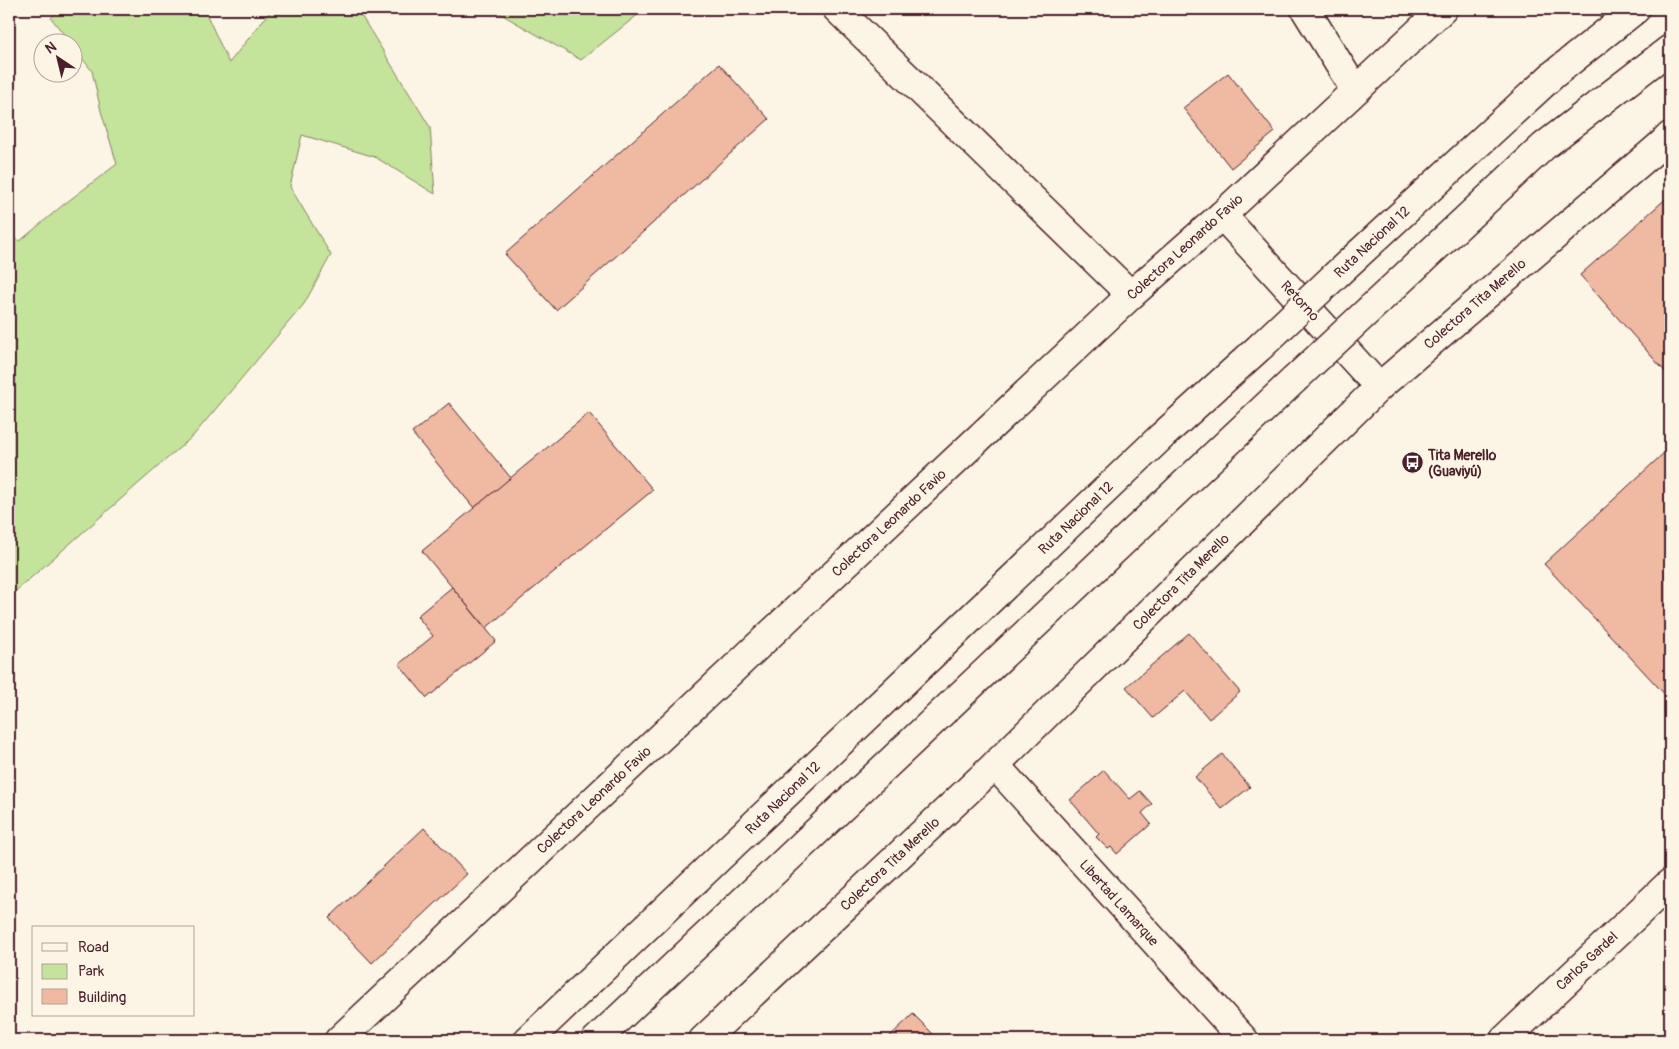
<svg xmlns="http://www.w3.org/2000/svg" width="1679" height="1049" font-family="Pangolin,sans-serif">
	<style>
		.green { fill: #c4e39b; stroke: #878163 }
		.building { fill: #efb9a2; stroke: #4a1f2b }
		.lines { fill: none; stroke-linecap: round; stroke-linejoin: round }
		.minor-casing { stroke: #4a1f2b; stroke-width: 31 }
		.highway-casing { stroke: #4a1f2b; stroke-width: 31 }
		.minor { stroke: #fcf5e5; stroke-width: 28 }
		.highway { stroke: #fcf5e5; stroke-width: 28 }
		.highway-bridge-casing { stroke: #4a1f2b; stroke-width: 31; stroke-linecap: butt }
		.highway-bridge { stroke: #fcf5e5; stroke-width: 28 }
		.labels { text-anchor: middle; dominant-baseline: central; stroke-width: 4.5; stroke-linejoin: round; paint-order: stroke }
		.street-label { font-size: 14px; fill: #4a1f2b; stroke: #fcf5e5 }
		.poi-label { font-size: 14px; font-weight: bold; fill: #4a1f2b; stroke: #fcf5e5; text-anchor: start }
	</style>
	<rect width="100%" height="100%" fill="#fcf5e5"/>
	<filter id="ink" filterUnits="userSpaceOnUse"><feTurbulence type="fractalNoise" baseFrequency=".02" numOctaves="2"/><feDisplacementMap in="SourceGraphic" scale="10" xChannelSelector="R" yChannelSelector="G"/><feConvolveMatrix kernelMatrix="1 2 1 2 8 2 1 2 1" color-interpolation-filters="sRGB"/></filter>
	<g filter="url(#ink)">
		<g class="green">
			<polygon points="59,9 204,9 229,63 272,9 357,9 430,127 435,194 375,157 302,135 290,187 331,255 304,304 193,436 9,597 9,236 20,241 63,205 117,164 101,111 92,71 73,46 72,42 70,42 51,18"/>
			<polygon points="492,9 645,9 581,60"/>
		</g>
		<g class="building">
			<polygon points="719,64 769,119 556,310 505,254"/>
			<polygon points="1228,73 1275,132 1231,168 1183,108"/>
			<polygon points="1670,195 1670,374 1668,375 1580,275"/>
			<polygon points="449,403 511,478 474,508 412,433"/>
			<polygon points="589,413 653,490 486,628 422,551"/>
			<polygon points="1665,452 1670,458 1670,700 1544,564"/>
			<polygon points="452,587 496,641 427,698 399,664 433,636 417,616"/>
			<polygon points="1189,633 1240,692 1209,719 1185,691 1153,718 1126,687"/>
			<polygon points="1222,754 1250,787 1222,809 1195,777"/>
			<polygon points="1104,770 1130,799 1140,791 1152,804 1142,813 1151,824 1117,854 1111,847 1108,849 1096,837 1099,834 1070,800"/>
			<polygon points="424,828 467,874 372,963 329,918"/>
			<polygon points="913,1014 939,1040 886,1040"/>
		</g>
		<g class="lines">
			<defs>
				<g id="minor">
					<polyline points="837,9 1131,295"/>
					<polyline points="1305,9 1355,90"/>
					<polyline points="1222,215 1379,387"/>
					<polyline points="995,765 1244,1040"/>
					<polyline points="339,1040 1131,295 1222,215 1443,9"/>
					<polyline points="703,1040 995,765 1379,387 1670,137"/>
					<polyline points="1504,1040 1670,883"/>
				</g>
				<g id="highway">
					<polyline points="1666,140 1670,136"/>
					<polyline points="1338,273 1554,74 1636,9"/>
					<polyline points="1371,308 1544,146 1670,49"/>
					<polyline points="528,1040 1162,436 1261,346"/>
					<polyline points="596,1040 1294,380"/>
				</g>
			</defs>
			<use href="#minor" class="minor-casing"/>
			<use href="#highway" class="highway-casing"/>
			<use href="#minor" class="minor"/>
			<use href="#highway" class="highway"/>
			<defs>
				<g id="highway-bridge">
					<polyline points="1261,346 1338,273"/>
					<polyline points="1294,380 1371,308"/>
				</g>
			</defs>
			<use href="#highway-bridge" class="highway-bridge-casing"/>
			<use href="#highway-bridge" class="highway-bridge"/>
		</g>
	</g>
	<defs>
		<symbol id="bus-disc" viewBox="-11 -11 22 22"><circle r="9.5" fill="#4a1f2b" stroke="#fcf5e5"/><path d="M-5-6H5V4H4V6H2V4H-2V6H-4V4H-5ZM-3.5-4V0h7V-4ZM-3.5 1.2v1.5H-2V1.2ZM2 1.2v1.5H3.5V1.2Z" fill="#fff"/></symbol>
	</defs>
	<g fill-rule="evenodd">
		<use href="#bus-disc" x="1400" y="450" width="25" height="25"/>
	</g>
	<g class="labels">
		<g class="street-label">
			<text transform="translate(1372 242) rotate(-43)">Ruta Nacional 12</text>
			<text transform="translate(1185 247) rotate(-42)">Colectora Leonardo Favio</text>
			<text transform="translate(1300 301) rotate(47)">Retorno</text>
			<text transform="translate(1475 304) rotate(-41)">Colectora Tita Merello</text>
			<text transform="translate(1076 518) rotate(-44)">Ruta Nacional 12</text>
			<text transform="translate(889 523) rotate(-43)">Colectora Leonardo Favio</text>
			<text transform="translate(1181 582) rotate(-45)">Colectora Tita Merello</text>
			<text transform="translate(783 798) rotate(-44)">Ruta Nacional 12</text>
			<text transform="translate(594 800) rotate(-43)">Colectora Leonardo Favio</text>
			<text transform="translate(890 864) rotate(-43)">Colectora Tita Merello</text>
			<text transform="translate(1119 903) rotate(48)">Libertad Lamarque</text>
			<text transform="translate(1587 961) rotate(-43)">Carlos Gardel</text>
		</g>
		<g class="poi-label">
			<text x="1428" y="455">Tita Merello<tspan x="1428" dy="16">(Guaviyú)</tspan></text>
		</g>
	</g>
	<rect width="1679" height="1049" fill="none" stroke="#fcf5e5" stroke-width="30"/>
	<rect x="15" y="15" width="1649" height="1019" fill="none" stroke="#4a1f2b" stroke-width="2" filter="url(#ink)"/>
	<rect x="32" y="926" width="162" height="90" fill="#fcf5e5" stroke="#b59f9b"/>
	<rect x="42" y="943" width="25" height="8" fill="#fcf5e5" stroke="#b59f9b"/>
	<text x="78" y="952" font-size="15" fill="#4a1f2b">Road</text>
	<rect x="42" y="964" width="25" height="15" fill="#c4e39b" stroke="#b59f9b"/>
	<text x="78" y="976" font-size="15" fill="#4a1f2b">Park</text>
	<rect x="42" y="989" width="25" height="15" fill="#efb9a2" stroke="#b59f9b"/>
	<text x="78" y="1002" font-size="15" fill="#4a1f2b">Building</text>
	<g transform="translate(58 58) rotate(325)"><circle r="24" fill="#fcf5e5" stroke="#b59f9b"/>
	<path d="M0-4L9 19L0 12L-9 19Z" fill="#4a1f2b"/>
	<text y="-8" font-size="14" font-weight="bold" text-anchor="middle" fill="#4a1f2b">N</text>
	</g>
</svg>
